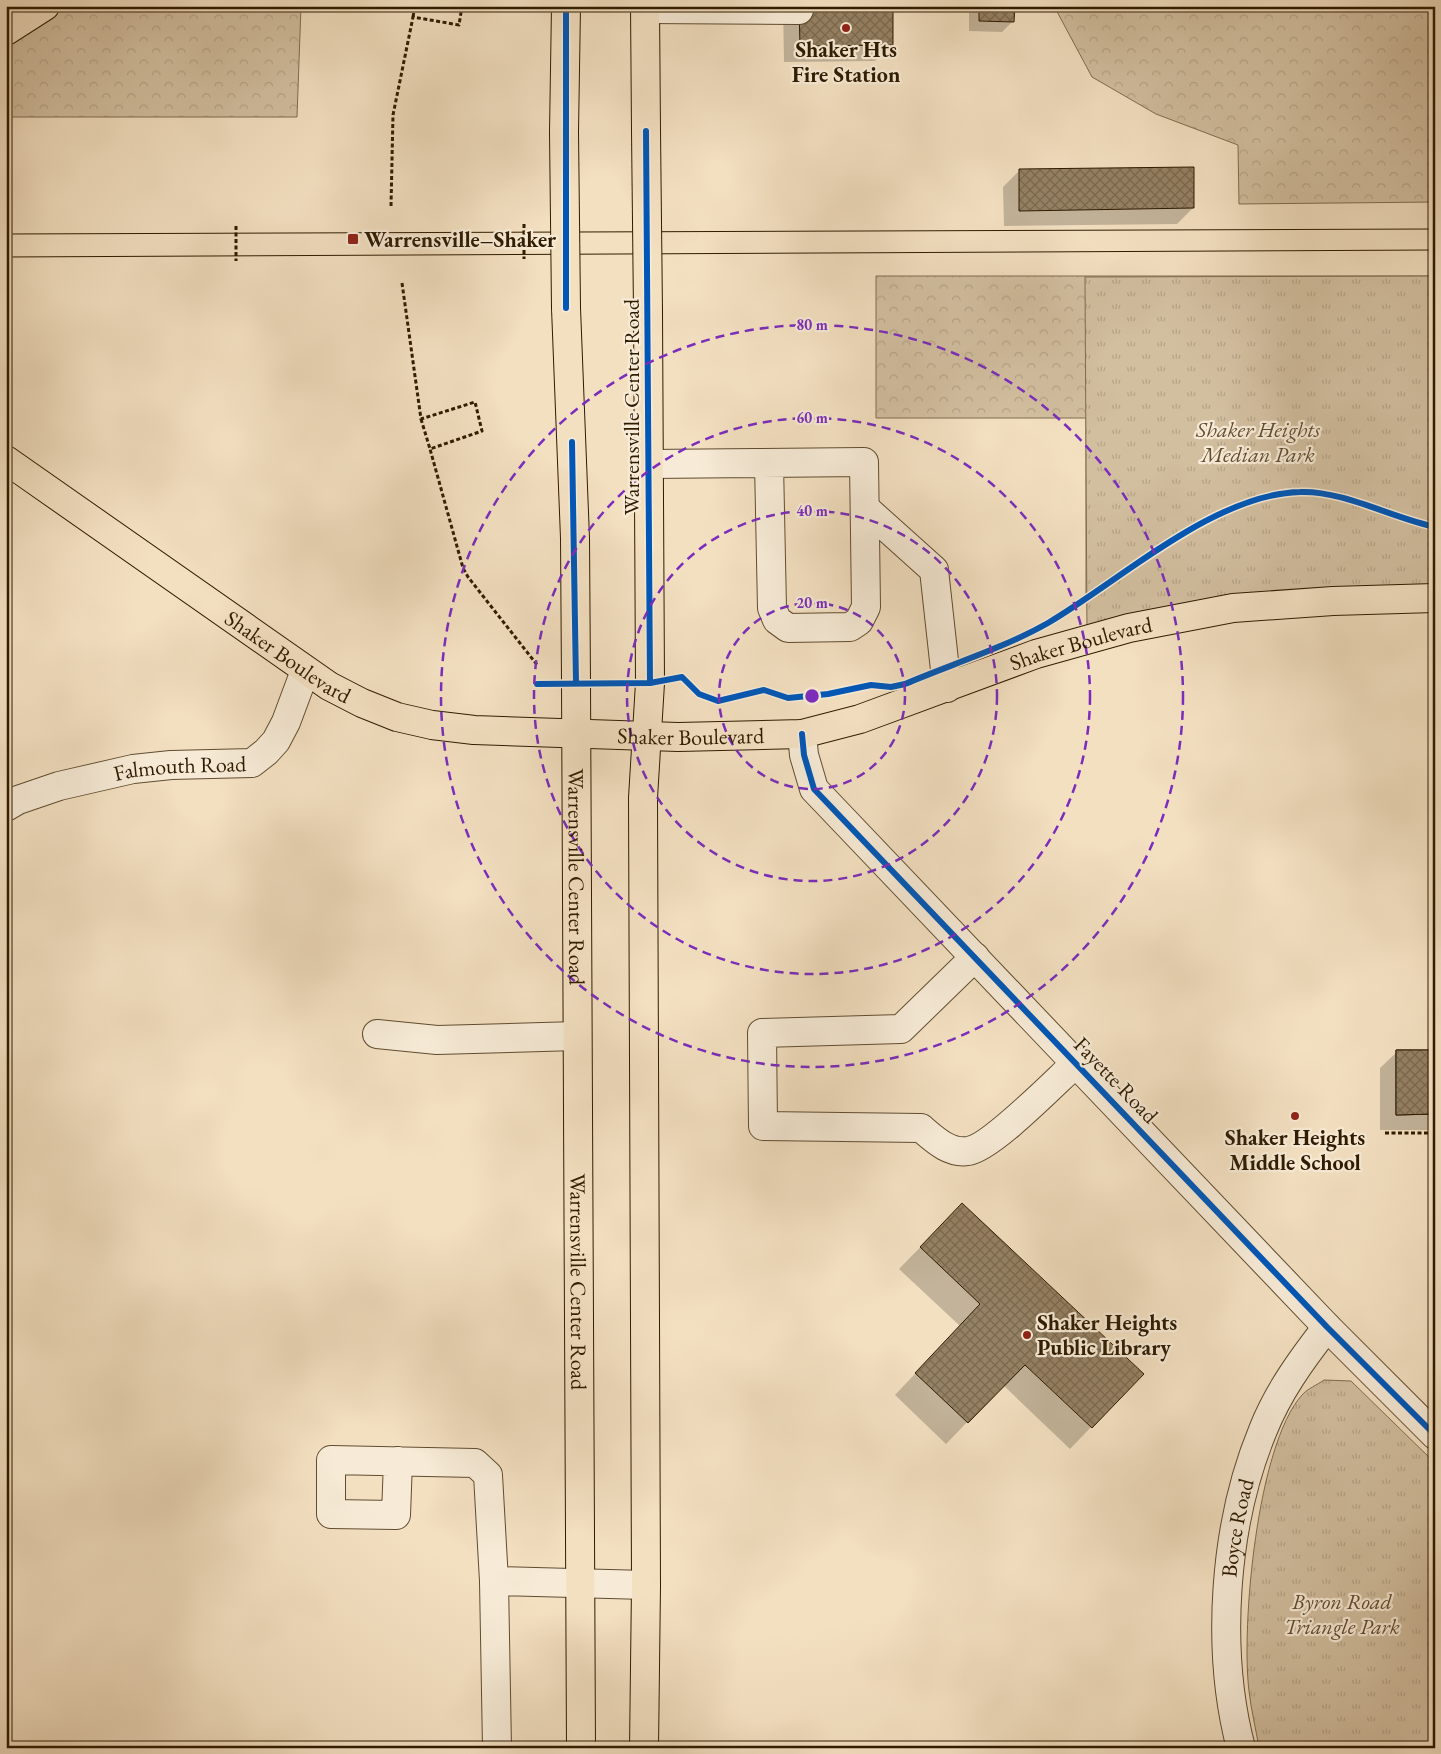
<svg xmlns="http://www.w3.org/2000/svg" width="1441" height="1754" font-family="'EB Garamond',serif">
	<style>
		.forest { fill: url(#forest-crowns); stroke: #806d50 }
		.park { fill: url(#park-tufts); stroke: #806d50 }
		.shadow { fill: #0003 }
		.building { fill: url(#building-cross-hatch); stroke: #2f1b00 }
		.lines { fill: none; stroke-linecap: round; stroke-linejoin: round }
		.minor-casing { stroke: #604c30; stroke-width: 30 }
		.major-casing { stroke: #2f1b00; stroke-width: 30 }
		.path { stroke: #2f1b00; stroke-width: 3; stroke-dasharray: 4 2.5; stroke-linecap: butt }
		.minor { stroke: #f7ebd7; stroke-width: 28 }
		.major { stroke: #f3e0c1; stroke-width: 28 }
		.tram { stroke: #2f1b00; stroke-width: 1 }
		.major-bridge-casing { stroke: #2f1b00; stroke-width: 30; stroke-linecap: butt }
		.major-bridge { stroke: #f3e0c1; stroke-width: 28 }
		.cycleway-casing { stroke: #f7ebd7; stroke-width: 9 }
		.cycleway { stroke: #0057b8; stroke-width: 6 }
		.ring { fill: none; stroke: #7b2cbf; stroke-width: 2.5; stroke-dasharray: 9 6 }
		.poi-dot { fill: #8f2418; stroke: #f7ebd7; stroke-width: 2 }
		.labels { text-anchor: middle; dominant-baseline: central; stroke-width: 4.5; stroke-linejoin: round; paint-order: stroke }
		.poi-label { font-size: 22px; font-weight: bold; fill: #2f1b00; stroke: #f7ebd7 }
		.street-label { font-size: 22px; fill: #2f1b00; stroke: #f7ebd7 }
		.park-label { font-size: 22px; font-style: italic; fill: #604c30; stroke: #f7ebd7 }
		.centre { fill: #7b2cbf; stroke: #f7ebd7; stroke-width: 2.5 }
		.ring-label { font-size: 15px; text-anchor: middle; font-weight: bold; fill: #7b2cbf; stroke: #f7ebd7; stroke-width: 4.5; stroke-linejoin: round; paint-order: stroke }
	</style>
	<defs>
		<pattern id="forest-crowns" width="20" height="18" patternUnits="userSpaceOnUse" patternTransform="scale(1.25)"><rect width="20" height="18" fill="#d2bfa0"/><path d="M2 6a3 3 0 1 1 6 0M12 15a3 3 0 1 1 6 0" fill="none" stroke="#b5a488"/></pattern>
		<pattern id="park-tufts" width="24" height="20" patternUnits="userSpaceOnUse" patternTransform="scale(1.25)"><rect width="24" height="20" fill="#d2bfa0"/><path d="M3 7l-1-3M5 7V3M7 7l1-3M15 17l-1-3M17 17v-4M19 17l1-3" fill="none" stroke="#b5a488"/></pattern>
		<pattern id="building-cross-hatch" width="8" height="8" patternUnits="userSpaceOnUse" patternTransform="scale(1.25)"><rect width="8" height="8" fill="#958164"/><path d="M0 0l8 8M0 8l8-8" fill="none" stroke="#7a6950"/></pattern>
	</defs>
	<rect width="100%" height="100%" fill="#f3e0c1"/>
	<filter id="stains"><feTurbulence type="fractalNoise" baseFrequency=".004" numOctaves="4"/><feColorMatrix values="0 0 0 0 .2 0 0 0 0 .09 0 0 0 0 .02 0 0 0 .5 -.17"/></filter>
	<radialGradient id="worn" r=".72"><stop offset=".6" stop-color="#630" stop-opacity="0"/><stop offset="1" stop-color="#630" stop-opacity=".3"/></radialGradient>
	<g class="forest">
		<polygon points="6,6 301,6 297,117 6,117"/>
		<polygon points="1054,6 1435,6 1435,202 1239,204 1238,145 1156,114 1092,77"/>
		<polygon points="876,276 1435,276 1086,600 1086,418 876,418"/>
	</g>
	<g class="park">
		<polygon points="1435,276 1435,598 1087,639 1085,277"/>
		<path d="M1324 1380 1351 1381 1435 1463V1748H1259C1256 1729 1251 1710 1249 1691 1241 1626 1257 1445 1302 1395 1307 1389 1317 1385 1324 1380Z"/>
	</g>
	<g class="shadow">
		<polygon points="783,6 892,45 875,61 784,62"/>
		<polygon points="969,6 1013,6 1013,21 1002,32 969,31"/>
		<polygon points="1019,171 1193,208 1177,224 1004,226 1003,187"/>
		<polygon points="1435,1051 1435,1130 1380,1130 1380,1068 1397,1052"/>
		<polygon points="941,1226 1142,1374 1070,1449 1003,1385 946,1444 895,1395 960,1326 899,1269"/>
	</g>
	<g class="building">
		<polygon points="799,6 893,6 893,45 800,46"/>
		<polygon points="979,6 1015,6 1014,22 979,21"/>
		<polygon points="1194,167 1194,208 1019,211 1019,169"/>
		<polygon points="1396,1050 1435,1050 1435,1114 1396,1115"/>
		<polygon points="1396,1050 1435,1050 1435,1114 1396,1115"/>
		<polygon points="962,1203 1144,1374 1092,1428 1025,1365 968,1423 915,1373 980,1304 920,1247"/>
	</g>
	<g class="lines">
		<defs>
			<g id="minor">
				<polyline points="645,9 799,10"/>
				<path d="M649 464C721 464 792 462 864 462L866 607 859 621 850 627 788 628 777 620 772 608 769 463"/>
				<polyline points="865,508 934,570 947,688"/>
				<polyline points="802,734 804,755 814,789 1327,1327 1435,1435"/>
				<path id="s1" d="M6 807 18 800 59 786 133 769 171 765 252 763 266 752 276 741 286 722 305 671"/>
				<path d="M975 957 901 1029 762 1033 763 1126 921 1128C934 1139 949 1154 968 1151 991 1148 1055 1082 1076 1063"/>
				<polyline points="377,1034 437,1040 577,1036"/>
				<polyline points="398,1461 396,1515 331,1514 331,1460 475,1463 488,1475 494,1581"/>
				<polyline points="497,1748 494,1581 646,1585"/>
				<path id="s2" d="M1241 1748C1215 1649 1224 1524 1263 1430 1278 1392 1302 1359 1327 1327"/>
			</g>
			<g id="major">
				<polyline points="645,6 646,131"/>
				<polyline points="6,31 45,6"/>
				<polyline points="564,132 566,6"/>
				<path id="s3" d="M566 308 575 538 576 683 581 1748"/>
				<path id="s4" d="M6 460 329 686 362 703 397 717 432 725 474 730 678 737 802 734 860 719 1036 654 1129 628 1233 608 1333 601 1435 598"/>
				<polyline points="644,1748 646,1585 643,798 650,683 648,312"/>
			</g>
		</defs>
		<use href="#minor" class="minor-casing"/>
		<use href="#major" class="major-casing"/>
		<g class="path">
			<polyline points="413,17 415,6"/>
			<polyline points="391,206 393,115 413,17 459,25 462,6"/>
			<polyline points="524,224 524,259"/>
			<polyline points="236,226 236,261"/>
			<polyline points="402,283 421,419 475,402 482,431 430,449 463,568 468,577 538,666"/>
			<polyline points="421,419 430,449"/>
			<polyline points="1385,1133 1435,1133"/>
		</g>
		<use href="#minor" class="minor"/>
		<use href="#major" class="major"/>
		<g class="tram">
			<polyline points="6,234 1435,229"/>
			<polyline points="6,257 1435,250"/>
		</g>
		<defs>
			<g id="major-bridge">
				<polyline points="646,131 648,312"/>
				<polyline points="564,132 566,308"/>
			</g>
		</defs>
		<use href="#major-bridge" class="major-bridge-casing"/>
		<use href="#major-bridge" class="major-bridge"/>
		<defs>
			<g id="cycleway">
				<polyline points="646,131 650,683"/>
				<polyline points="566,308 566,6"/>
				<polyline points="572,442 576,683"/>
				<path d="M537 684 650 683 682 677 699 694 718 701 764 690 788 698 828 694 871 685 891 687 905 684C952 664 1004 648 1048 623 1120 581 1214 494 1300 492 1341 490 1393 518 1435 527"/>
				<polyline points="802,734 804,755 814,789 1327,1327 1435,1435"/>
			</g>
		</defs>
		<use href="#cycleway" class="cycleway-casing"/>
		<use href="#cycleway" class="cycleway"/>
	</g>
	<g class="ring">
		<circle cx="812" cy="696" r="93"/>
		<circle cx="812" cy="696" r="185"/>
		<circle cx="812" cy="696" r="278"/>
		<circle cx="812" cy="696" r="371"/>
	</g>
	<g class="poi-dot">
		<circle cx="846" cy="28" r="5"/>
		<rect x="347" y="233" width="12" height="12" rx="2.5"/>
		<circle cx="1295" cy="1116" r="5"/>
		<circle cx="1027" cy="1335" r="5"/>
	</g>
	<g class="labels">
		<g class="poi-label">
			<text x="846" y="49">Shaker Hts<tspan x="846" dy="25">Fire Station</tspan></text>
			<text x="364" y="239" text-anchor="start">Warrensville–Shaker</text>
			<text x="1295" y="1137">Shaker Heights<tspan x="1295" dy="25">Middle School</tspan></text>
			<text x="1037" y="1322" text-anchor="start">Shaker Heights<tspan x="1037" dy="25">Public Library</tspan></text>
		</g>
		<g class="street-label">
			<text transform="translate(631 407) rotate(-90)">Warrensville Center Road</text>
			<text stroke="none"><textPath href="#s4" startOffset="1169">Shaker Boulevard</textPath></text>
			<text stroke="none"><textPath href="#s4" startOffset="344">Shaker Boulevard</textPath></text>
			<text stroke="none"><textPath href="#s4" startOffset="764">Shaker Boulevard</textPath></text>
			<text stroke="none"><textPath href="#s1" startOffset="180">Falmouth Road</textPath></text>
			<text stroke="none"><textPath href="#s3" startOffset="569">Warrensville Center Road</textPath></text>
			<text transform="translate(1116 1080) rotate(46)">Fayette Road</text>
			<text stroke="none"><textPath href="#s3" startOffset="974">Warrensville Center Road</textPath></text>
			<text stroke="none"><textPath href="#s2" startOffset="222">Boyce Road</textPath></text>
		</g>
		<g class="park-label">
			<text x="1258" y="429">Shaker Heights<tspan x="1258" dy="25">Median Park</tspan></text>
			<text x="1342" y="1601">Byron Road<tspan x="1342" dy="25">Triangle Park</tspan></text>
		</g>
	</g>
	<circle cx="812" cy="696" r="8" class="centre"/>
	<g class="ring-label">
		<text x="812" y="330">80 m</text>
		<text x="812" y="423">60 m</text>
		<text x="812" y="516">40 m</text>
		<text x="812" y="608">20 m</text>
	</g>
	<rect width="1441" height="1754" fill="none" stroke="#f3e0c1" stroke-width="25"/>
	<rect x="8" y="8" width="1426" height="1739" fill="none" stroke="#2f1b00" stroke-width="2.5"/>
	<rect x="12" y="12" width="1416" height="1729" fill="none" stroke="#2f1b00"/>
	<rect width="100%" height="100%" filter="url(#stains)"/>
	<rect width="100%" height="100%" fill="url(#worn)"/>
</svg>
